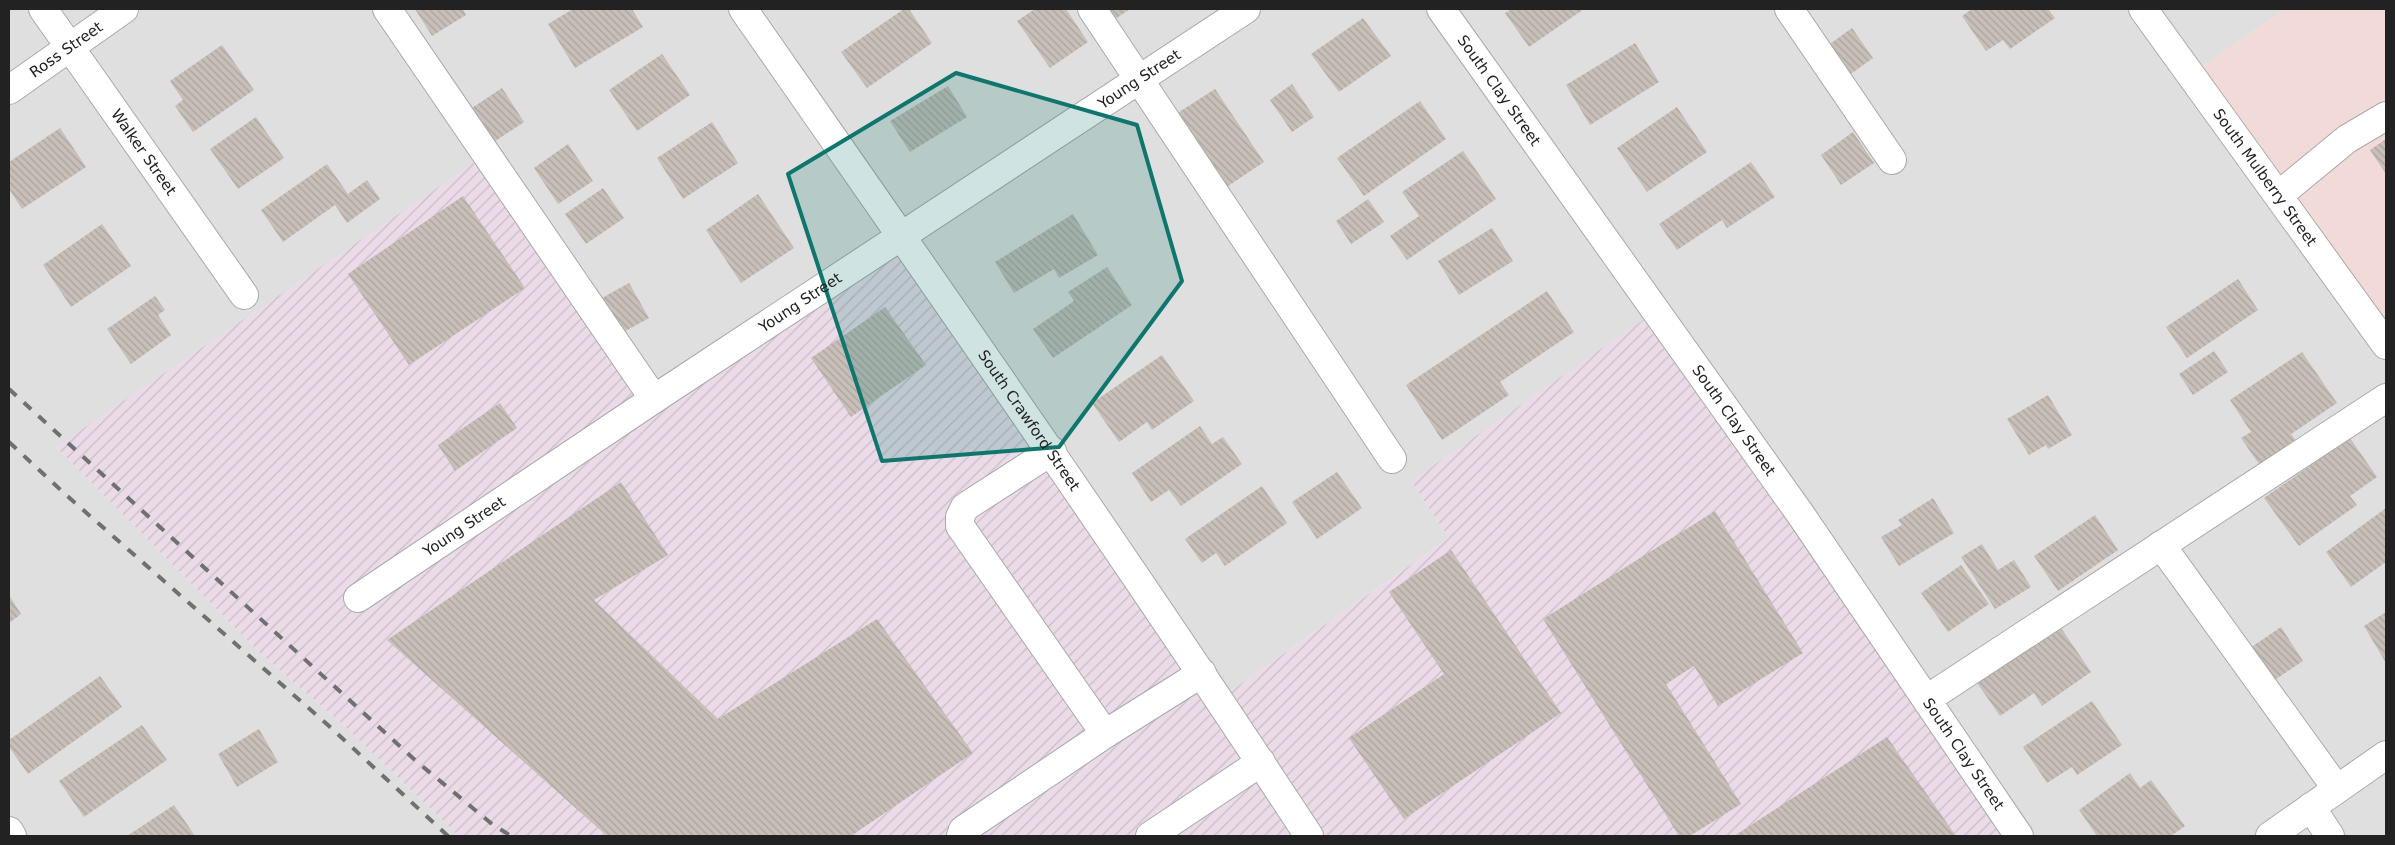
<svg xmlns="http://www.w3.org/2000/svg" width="2395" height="845" font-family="'DejaVu Sans',sans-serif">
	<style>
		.residential { fill: #e0dfdf }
		.commercial { fill: #f2dad9 }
		.industrial { fill: url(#industrial-furrows) }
		.building { fill: url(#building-back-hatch) }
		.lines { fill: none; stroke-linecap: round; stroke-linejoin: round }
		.minor-casing { stroke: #a9a9a9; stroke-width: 30 }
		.minor { stroke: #fff; stroke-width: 28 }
		.rail { stroke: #707070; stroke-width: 4; stroke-dasharray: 10 10; stroke-linecap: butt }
		.marked { fill: #0f766e; fill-opacity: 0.2; stroke: #0f766e; stroke-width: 4; stroke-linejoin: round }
		.labels { text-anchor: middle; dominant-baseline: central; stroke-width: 5; stroke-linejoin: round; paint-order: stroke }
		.street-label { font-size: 15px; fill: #222; stroke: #fff }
	</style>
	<defs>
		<pattern id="industrial-furrows" width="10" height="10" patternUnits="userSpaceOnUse" patternTransform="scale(1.25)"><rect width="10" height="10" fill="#ebdbe8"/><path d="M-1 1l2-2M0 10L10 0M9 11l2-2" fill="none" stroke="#c9bcc7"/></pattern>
		<pattern id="building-back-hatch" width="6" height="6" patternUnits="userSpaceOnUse" patternTransform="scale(1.25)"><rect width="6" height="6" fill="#c7bfb8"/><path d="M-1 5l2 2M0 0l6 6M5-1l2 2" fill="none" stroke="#aba49e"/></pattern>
	</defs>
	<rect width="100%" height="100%" fill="#f2efe9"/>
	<polygon class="residential" points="9,9 2285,9 2191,75 2386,345 2386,836 2019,836 1411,481 1449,538 1219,699 654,399 56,447 260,653 340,722 459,836 9,836"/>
	<polygon class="commercial" points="2285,9 2386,9 2386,345 2191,75"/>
	<polygon class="industrial" points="487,154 655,398 901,235 1219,699 1449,538 1411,481 1656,311 2019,836 459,836 340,722 260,653 56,447"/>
	<g class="building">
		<polygon points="415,9 463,9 466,15 432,36"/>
		<polygon points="573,9 632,9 643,27 575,68 548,24"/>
		<polygon points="904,9 909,9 932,43 867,88 841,52"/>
		<polygon points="1035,9 1066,9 1088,42 1050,68 1017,21"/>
		<polygon points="1101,9 1130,9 1111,22"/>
		<polygon points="1512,9 1584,9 1529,47 1505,13"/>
		<polygon points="1972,9 2048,9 2055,18 2010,49 2003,40 1986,51 1962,16"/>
		<polygon points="1363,18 1391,56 1339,92 1311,54"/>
		<polygon points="1852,28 1873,58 1848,76 1827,46"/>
		<polygon points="1635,43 1659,82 1590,125 1566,85"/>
		<polygon points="222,45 254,90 193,132 175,106 183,100 170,81"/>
		<polygon points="662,54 690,95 637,131 609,90"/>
		<polygon points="1292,84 1314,117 1292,132 1270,100"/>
		<polygon points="948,86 967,117 910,152 890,121"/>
		<polygon points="502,88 524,122 488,146 466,112"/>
		<polygon points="1215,89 1264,162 1225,188 1176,114"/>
		<polygon points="1420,101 1446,139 1364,196 1337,158"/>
		<polygon points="1677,107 1707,152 1647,192 1617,148"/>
		<polygon points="256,117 284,158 238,189 210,149"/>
		<polygon points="712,122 738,163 683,199 657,158"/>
		<polygon points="60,128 86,167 22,209 9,189 9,162"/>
		<polygon points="1853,132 1874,163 1841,185 1821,155"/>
		<polygon points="2386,139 2386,174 2370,150"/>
		<polygon points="568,144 593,181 558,204 534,168"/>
		<polygon points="1463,151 1496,199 1407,260 1390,236 1419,216 1402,192"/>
		<polygon points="1751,162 1775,197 1727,228 1722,220 1677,250 1659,224"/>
		<polygon points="327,164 348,194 367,180 380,199 347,223 335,205 283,242 261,210"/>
		<polygon points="603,188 624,218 586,244 565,214"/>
		<polygon points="758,194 794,248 741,283 706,230"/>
		<polygon points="463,196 525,288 409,365 348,274"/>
		<polygon points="1368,199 1384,222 1351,244 1336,221"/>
		<polygon points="1073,214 1098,255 1059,278 1054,269 1014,293 995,262"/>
		<polygon points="102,224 131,266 71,307 43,265"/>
		<polygon points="1492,228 1513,261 1459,295 1438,261"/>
		<polygon points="1107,267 1132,305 1053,358 1033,329 1074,301 1068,292"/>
		<polygon points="2238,279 2258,310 2187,358 2166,327"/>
		<polygon points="629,283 649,318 622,333 602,298"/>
		<polygon points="1547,291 1574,332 1500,382 1509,395 1442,440 1406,385"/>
		<polygon points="155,296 165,310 158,315 171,335 131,364 107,329"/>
		<polygon points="885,307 926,365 851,417 811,358"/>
		<polygon points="2214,351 2228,372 2193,395 2179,374"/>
		<polygon points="2302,352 2337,403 2291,434 2297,442 2261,467 2241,438 2251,432 2230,400"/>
		<polygon points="1162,355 1194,401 1152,430 1147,422 1119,442 1092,403"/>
		<polygon points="2048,395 2072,435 2048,449 2046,445 2029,455 2007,419"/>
		<polygon points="500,403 517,428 455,471 438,445"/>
		<polygon points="1200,426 1212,444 1223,437 1242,464 1181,506 1169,490 1151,502 1132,473"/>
		<polygon points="2350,438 2377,477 2350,496 2357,505 2299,546 2264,498"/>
		<polygon points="1337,472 1362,508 1317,539 1292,502"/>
		<polygon points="621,482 668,555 594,600 718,719 877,619 973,753 851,836 607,836 387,640"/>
		<polygon points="1262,486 1287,523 1225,566 1216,553 1202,563 1185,539"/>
		<polygon points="1933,498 1954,533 1899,566 1881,537 1902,525 1898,520"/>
		<polygon points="2386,508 2386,562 2351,587 2326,552"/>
		<polygon points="1715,511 1803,653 1718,706 1694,666 1666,684 1741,804 1690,836 1679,836 1543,619"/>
		<polygon points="2095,515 2118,550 2058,591 2034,556"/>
		<polygon points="1982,544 1998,570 2014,560 2031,587 1995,609 1961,557"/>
		<polygon points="1451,550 1561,713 1404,819 1349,738 1444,674 1389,592"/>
		<polygon points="1961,565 1989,604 1948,632 1921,593"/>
		<polygon points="9,595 21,614 9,623"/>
		<polygon points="2386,612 2386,663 2364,626"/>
		<polygon points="2057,622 2091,672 2042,706 2034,693 2000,716 1975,680"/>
		<polygon points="2281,627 2303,661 2270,683 2247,650"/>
		<polygon points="100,676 122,707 28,774 9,747 9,740"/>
		<polygon points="2092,701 2122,745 2077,775 2072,767 2047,783 2023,747"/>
		<polygon points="142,725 167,760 84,817 59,781"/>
		<polygon points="259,729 278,762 237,787 218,754"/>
		<polygon points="1887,737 1956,836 1734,836"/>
		<polygon points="2130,773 2140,788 2151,780 2185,826 2171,836 2097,836 2079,810"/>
		<polygon points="174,805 195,836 127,836"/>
	</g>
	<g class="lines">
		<defs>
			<g id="minor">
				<path id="s1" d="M43 9 244 295"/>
				<polyline points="387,9 654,399"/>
				<path id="s2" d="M743 9C934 283 1126 557 1309 836"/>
				<polyline points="1092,9 1392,459"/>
				<path id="s3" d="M1441 9 1801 515 2019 836"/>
				<polyline points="1789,9 1892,160"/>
				<path id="s4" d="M2143 9 2386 345"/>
				<path id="s5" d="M9 90 124 9"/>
				<polyline points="2279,195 2347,139 2386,116"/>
				<polyline points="1052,451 965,507 960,517 960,526 1105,734 1202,673"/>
				<polyline points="2161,545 2337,789"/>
				<path id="s6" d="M358 598 654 399 1246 9"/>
				<polyline points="1927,699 2386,398"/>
				<polyline points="2311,807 2330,836"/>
				<polyline points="9,831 12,836"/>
				<polyline points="961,836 963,830 1105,734"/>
				<polyline points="1150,836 1261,762"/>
				<polyline points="2270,836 2386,755"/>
			</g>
		</defs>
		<use href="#minor" class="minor-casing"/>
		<use href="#minor" class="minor"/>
		<g class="rail">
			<polyline points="9,389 416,761 492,824 511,836"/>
			<polyline points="9,442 65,494 329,726 448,836"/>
		</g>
	</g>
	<path class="marked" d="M956 73 1137 125 1182 281 1059 447 882 461 788 174Z"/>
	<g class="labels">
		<g class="street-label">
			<text stroke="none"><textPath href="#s5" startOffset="70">Ross Street</textPath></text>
			<text stroke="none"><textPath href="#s6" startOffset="938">Young Street</textPath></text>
			<text stroke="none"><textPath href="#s3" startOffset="100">South Clay Street</textPath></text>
			<text stroke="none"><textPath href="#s1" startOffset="175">Walker Street</textPath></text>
			<text stroke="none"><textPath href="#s4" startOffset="208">South Mulberry Street</textPath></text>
			<text stroke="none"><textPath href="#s6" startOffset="532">Young Street</textPath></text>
			<text stroke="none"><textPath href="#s2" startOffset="501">South Crawford Street</textPath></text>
			<text stroke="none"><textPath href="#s3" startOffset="505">South Clay Street</textPath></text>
			<text stroke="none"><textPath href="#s6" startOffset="128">Young Street</textPath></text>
			<text stroke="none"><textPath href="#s3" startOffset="910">South Clay Street</textPath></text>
		</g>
	</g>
	<rect width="2395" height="845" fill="none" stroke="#222222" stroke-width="20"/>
</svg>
